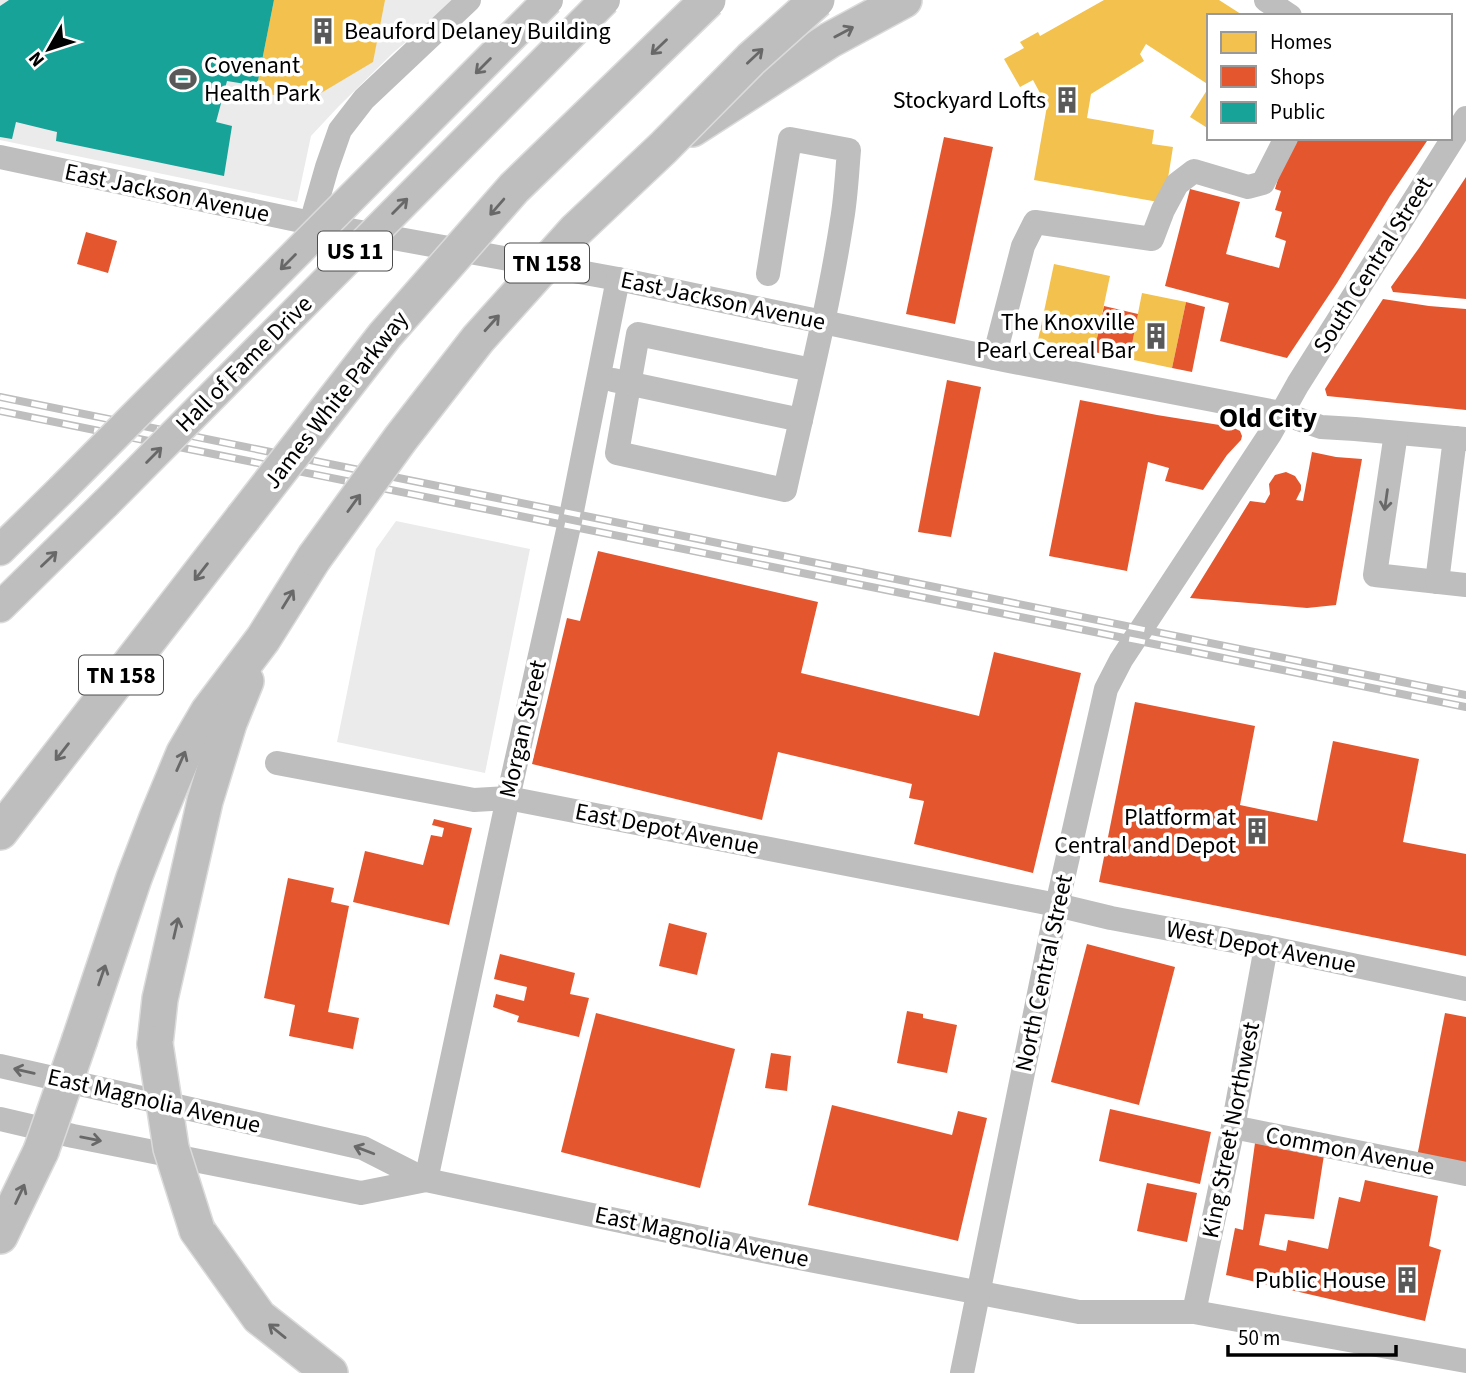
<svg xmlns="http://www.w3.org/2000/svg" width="1466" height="1373" font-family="'Source Sans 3',sans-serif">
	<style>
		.green { fill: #ebebeb }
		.homes { fill: #f2c14e }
		.shops { fill: #e4572e }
		.public { fill: #17a398 }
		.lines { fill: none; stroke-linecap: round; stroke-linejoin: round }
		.major-casing { stroke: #dbdbdb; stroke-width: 33 }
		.highway-casing { stroke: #dbdbdb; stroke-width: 38 }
		.minor { stroke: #bebebe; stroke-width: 24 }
		.major { stroke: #bebebe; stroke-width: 30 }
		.highway { stroke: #bebebe; stroke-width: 35 }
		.rail-casing { stroke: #bebebe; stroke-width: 8 }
		.rail { stroke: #fff; stroke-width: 5; stroke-dasharray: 16; stroke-linecap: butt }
		.major-bridge-casing { stroke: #dbdbdb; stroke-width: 33; stroke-linecap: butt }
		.highway-bridge-casing { stroke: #dbdbdb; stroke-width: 38; stroke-linecap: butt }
		.major-bridge { stroke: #bebebe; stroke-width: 30 }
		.highway-bridge { stroke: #bebebe; stroke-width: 35 }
		.oneway { stroke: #686868 }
		.labels { text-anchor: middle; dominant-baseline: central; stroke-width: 7; stroke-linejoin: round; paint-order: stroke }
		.shield { fill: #fff; stroke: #4c4c4c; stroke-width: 2 }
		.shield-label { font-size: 23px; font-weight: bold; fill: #000 }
		.poi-label { font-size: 24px; fill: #000; stroke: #fff; text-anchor: end }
		.street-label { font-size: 24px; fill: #000; stroke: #fff }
		.quarter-label { font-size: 28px; font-weight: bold; fill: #000; stroke: #fff }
	</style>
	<rect width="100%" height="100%" fill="#fff"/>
	<g class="green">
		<polygon points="0,0 456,0 394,52 339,106 311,136 297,202 0,140"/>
		<polygon points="396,521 530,549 485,773 337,742 376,549"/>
	</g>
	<g class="homes">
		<polygon points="274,0 385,0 373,62 306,102 260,92 257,86"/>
		<polygon points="1104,0 1219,0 1244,16 1209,16 1209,85 1146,44 1140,54 1144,61 1091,94 1087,118 1154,130 1152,144 1173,147 1164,203 1034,180 1047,106 1033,80 1020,87 1004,59 1024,48 1020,42 1038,32 1040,36"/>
		<polygon points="1209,87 1209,129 1190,117"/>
		<polygon points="1054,264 1110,276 1094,352 1038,340"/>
		<polygon points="1142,293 1186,302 1172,368 1129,359"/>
	</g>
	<g class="shops">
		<polygon points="944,137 993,147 955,324 906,314"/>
		<polygon points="1299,138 1429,138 1390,196 1337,283 1287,358 1220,341 1229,303 1165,286 1190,189 1240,202 1226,254 1279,268 1286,241 1275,237 1282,212 1275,210 1281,191 1275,189 1282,166"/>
		<polygon points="1466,177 1466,299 1393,292 1391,287 1419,248"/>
		<polygon points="86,232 117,241 108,273 77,264"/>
		<polygon points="1383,299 1429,306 1466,309 1466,410 1327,396 1325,389"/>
		<polygon points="1186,302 1205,307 1192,372 1172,368"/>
		<polygon points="1104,306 1138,314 1129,359 1094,352"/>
		<polygon points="947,380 981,387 951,537 918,532"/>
		<polygon points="1080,400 1157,415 1232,427 1240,431 1242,436 1241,440 1227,455 1203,490 1165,481 1169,468 1148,462 1127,571 1049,556"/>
		<polygon points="1312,452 1336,457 1362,459 1336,605 1307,608 1190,598 1250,501 1265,503 1270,494 1269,484 1275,475 1286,472 1295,476 1301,485 1301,490 1296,500 1303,501"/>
		<polygon points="598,551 818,602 801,673 979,716 994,652 1081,673 1033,873 914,844 924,801 909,798 912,784 778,752 762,820 532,764 567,618 580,621"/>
		<polygon points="1135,702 1255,726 1240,805 1317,821 1333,741 1419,759 1403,842 1466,854 1466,956 1099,882"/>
		<polygon points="434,819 472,828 449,925 353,902 365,851 423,865 431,835 442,837 444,828 432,825"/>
		<polygon points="288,878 334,888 331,902 349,906 328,1012 359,1018 353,1049 289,1036 295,1005 264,998"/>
		<polygon points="669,923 707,933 697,975 659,966"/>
		<polygon points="1087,944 1175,967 1139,1105 1051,1082"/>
		<polygon points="500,954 575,973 570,994 589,998 579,1037 517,1022 519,1016 493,1007 496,994 524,1001 527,987 494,979"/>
		<polygon points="907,1011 923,1014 923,1018 957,1025 947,1073 897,1063"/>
		<polygon points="596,1013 735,1049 700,1188 561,1152"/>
		<polygon points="1445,1013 1466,1017 1466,1172 1416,1162"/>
		<polygon points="771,1053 791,1056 787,1091 765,1088"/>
		<polygon points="832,1105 952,1135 958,1111 987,1118 958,1241 808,1205"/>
		<polygon points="1110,1109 1211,1132 1200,1184 1099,1161"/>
		<polygon points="1255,1143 1324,1155 1314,1219 1265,1214 1259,1245 1286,1251 1288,1240 1328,1249 1339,1197 1360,1202 1365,1180 1438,1196 1429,1246 1441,1250 1425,1321 1226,1275 1235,1228 1243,1230"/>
		<polygon points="1147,1183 1197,1193 1187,1242 1137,1231"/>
	</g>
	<polygon class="public" points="9,0 274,0 257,86 227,81 216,122 232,126 224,176 56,141 57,132 16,122 12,139 0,137 0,6"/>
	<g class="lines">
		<defs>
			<g id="major">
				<polyline points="0,550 61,490"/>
				<polyline points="0,607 106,503"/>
			</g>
			<g id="highway">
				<polyline points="692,129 830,40 904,0"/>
				<polyline points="0,832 243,518"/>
				<polyline points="80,1039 134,878 157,818 184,753 208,712 263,639 314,558"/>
				<polyline points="155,1044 160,999 205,801 229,723 246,681"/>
				<polyline points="197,1230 259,1317 330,1373"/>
				<polyline points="0,1236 41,1151"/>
			</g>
		</defs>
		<use href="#major" class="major-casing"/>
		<use href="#highway" class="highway-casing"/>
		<g class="minor">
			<polyline points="1266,0 1290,16"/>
			<polyline points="0,157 311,223 618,279 1004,360 1281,413 1321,427 1355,429 1466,439"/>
			<polyline points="311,223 327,167 340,130 364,99 469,0"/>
			<path d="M768 274 790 139 849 150C847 173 846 197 842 220 828 311 805 400 785 490L617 453 638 334 812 370"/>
			<polyline points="994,358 1023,246 1035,222 1152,239 1163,210 1177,184 1194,171 1248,187 1263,183 1286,138"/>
			<polyline points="613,380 801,420"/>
			<polyline points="1396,433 1375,575 1466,585"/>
			<polyline points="1437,582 1455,438"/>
			<polyline points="277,763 474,800 508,798 1057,905 1111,918 1266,947 1466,989"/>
			<polyline points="0,1066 363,1148 426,1180 768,1252 1079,1312 1194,1312 1466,1361"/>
			<polyline points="0,1119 73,1136 361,1193 426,1180"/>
			<polyline points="1233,1127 1466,1174"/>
			<polyline points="426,1180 508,798 569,526 618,279"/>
			<polyline points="1194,1312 1233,1127 1266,947"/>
			<polyline points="962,1373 1057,905 1106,689 1121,660 1270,434 1298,384 1466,118"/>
		</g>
		<use href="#major" class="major"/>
		<use href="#highway" class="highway"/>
		<defs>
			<g id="rail">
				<polyline points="0,397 1466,695"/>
				<polyline points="0,411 1466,707"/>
			</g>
		</defs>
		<use href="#rail" class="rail-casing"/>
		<use href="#rail" class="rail"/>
		<defs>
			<g id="major-bridge">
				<polyline points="61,490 548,0"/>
				<polyline points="106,503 605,0"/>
			</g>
			<g id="highway-bridge">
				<polyline points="243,518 385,335 514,188 708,0"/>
				<polyline points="314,558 401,438 478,339 576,230 663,148 751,59 817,0"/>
				<polyline points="155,1044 171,1148 197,1230"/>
				<polyline points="41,1151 80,1039"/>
			</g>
		</defs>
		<use href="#major-bridge" class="major-bridge-casing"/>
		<use href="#highway-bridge" class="highway-bridge-casing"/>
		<use href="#major-bridge" class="major-bridge"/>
		<use href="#highway-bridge" class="highway-bridge"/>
	</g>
	<defs><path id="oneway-shaft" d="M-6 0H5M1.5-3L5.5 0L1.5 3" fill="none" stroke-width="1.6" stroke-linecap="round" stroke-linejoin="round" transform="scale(1.75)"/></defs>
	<g class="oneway">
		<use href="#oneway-shaft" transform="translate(844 32) rotate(-28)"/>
		<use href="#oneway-shaft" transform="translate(659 47) rotate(136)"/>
		<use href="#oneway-shaft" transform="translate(755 56) rotate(-43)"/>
		<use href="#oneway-shaft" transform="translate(483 66) rotate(135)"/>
		<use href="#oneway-shaft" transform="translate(400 206) rotate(-45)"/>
		<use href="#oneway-shaft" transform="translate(497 207) rotate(131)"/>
		<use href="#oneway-shaft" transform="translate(288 262) rotate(135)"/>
		<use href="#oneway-shaft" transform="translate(492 323) rotate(-48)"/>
		<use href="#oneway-shaft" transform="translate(154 455) rotate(-45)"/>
		<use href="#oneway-shaft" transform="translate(1386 500) rotate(98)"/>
		<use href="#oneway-shaft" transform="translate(354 503) rotate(-54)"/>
		<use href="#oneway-shaft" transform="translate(49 559) rotate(-44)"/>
		<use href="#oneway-shaft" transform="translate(201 572) rotate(128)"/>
		<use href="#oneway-shaft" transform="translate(288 599) rotate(-58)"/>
		<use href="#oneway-shaft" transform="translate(62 752) rotate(128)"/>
		<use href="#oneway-shaft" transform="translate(181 761) rotate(-66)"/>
		<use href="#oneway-shaft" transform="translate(176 928) rotate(-77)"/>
		<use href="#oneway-shaft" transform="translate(102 975) rotate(-71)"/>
		<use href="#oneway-shaft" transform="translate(24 1071) rotate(-167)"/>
		<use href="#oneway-shaft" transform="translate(91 1139) rotate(11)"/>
		<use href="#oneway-shaft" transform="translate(364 1150) rotate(-159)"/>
		<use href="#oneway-shaft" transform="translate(20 1194) rotate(-65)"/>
		<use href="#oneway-shaft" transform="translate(277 1331) rotate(-141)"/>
	</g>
	<defs>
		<symbol id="building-bare" viewBox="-9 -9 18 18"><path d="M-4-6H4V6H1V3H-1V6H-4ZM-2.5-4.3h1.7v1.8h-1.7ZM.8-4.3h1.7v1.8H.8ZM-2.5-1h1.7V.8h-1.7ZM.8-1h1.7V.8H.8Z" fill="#595959" stroke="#fff" stroke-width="2.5" paint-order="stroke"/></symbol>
		<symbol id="stadium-bare" viewBox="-9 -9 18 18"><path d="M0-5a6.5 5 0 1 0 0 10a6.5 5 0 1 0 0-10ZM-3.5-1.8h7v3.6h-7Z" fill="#595959" stroke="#fff" stroke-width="2.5" paint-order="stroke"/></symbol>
	</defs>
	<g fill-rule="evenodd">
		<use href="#building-bare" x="304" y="12" width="38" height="38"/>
		<use href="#stadium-bare" x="164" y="60" width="38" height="38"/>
		<use href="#building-bare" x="1048" y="81" width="38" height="38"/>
		<use href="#building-bare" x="1137" y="317" width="38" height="38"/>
		<use href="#building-bare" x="1238" y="812" width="38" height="38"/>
		<use href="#building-bare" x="1388" y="1261" width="38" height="38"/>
	</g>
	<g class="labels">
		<g class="shield">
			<rect x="318" y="231.5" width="74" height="39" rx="5"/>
			<rect x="505" y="243.5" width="84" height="39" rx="5"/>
			<rect x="79" y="655.5" width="84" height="39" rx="5"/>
		</g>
		<g class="shield-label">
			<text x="355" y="251">US 11</text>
			<text x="547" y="263">TN 158</text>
			<text x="121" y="675">TN 158</text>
		</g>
		<g class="poi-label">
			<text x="344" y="31" text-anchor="start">Beauford Delaney Building</text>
			<text x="204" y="65" text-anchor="start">Covenant<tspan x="204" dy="28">Health Park</tspan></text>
			<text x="1046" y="100">Stockyard Lofts</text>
			<text x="1135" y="322">The Knoxville<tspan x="1135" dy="28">Pearl Cereal Bar</tspan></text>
			<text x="1236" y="817">Platform at<tspan x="1236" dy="28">Central and Depot</tspan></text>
			<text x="1386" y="1280">Public House</text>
		</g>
		<g class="street-label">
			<text transform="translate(167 193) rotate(12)">East Jackson Avenue</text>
			<text transform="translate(1373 265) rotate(-58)">South Central Street</text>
			<text transform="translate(723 301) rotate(12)">East Jackson Avenue</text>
			<text transform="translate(244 364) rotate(-45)">Hall of Fame Drive</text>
			<text transform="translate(336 400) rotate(-52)">James White Parkway</text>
			<text transform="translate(523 729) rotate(-77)">Morgan Street</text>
			<text transform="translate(667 829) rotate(11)">East Depot Avenue</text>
			<text transform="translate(1261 947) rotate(11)">West Depot Avenue</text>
			<text transform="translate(1044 973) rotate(-78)">North Central Street</text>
			<text transform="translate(154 1101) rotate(13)">East Magnolia Avenue</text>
			<text transform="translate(1231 1130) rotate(-79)">King Street Northwest</text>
			<text transform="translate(1350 1151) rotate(11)">Common Avenue</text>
			<text transform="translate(702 1237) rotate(12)">East Magnolia Avenue</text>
		</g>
		<g class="quarter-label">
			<text x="1268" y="418">Old City</text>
		</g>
	</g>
	<rect x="1207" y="14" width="245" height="126" fill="#ffffff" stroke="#999999" stroke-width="2"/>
	<rect x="1221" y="32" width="35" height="21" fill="#f2c14e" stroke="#999999" stroke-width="2"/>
	<text x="1270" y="49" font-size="21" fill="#000000">Homes</text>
	<rect x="1221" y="66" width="35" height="21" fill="#e4572e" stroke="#999999" stroke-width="2"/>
	<text x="1270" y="84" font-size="21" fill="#000000">Shops</text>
	<rect x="1221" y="102" width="35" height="21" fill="#17a398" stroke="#999999" stroke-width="2"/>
	<text x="1270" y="119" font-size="21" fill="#000000">Public</text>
	<g transform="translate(49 49) rotate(231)" stroke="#ffffff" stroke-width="5" paint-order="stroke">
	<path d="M0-5L12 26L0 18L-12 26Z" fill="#000000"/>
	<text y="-10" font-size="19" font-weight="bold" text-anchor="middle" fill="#000000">N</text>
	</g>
	<path d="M1228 1345v10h168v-10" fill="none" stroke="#000000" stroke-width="3.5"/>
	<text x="1238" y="1345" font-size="21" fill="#000000" stroke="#ffffff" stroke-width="5" paint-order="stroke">50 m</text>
</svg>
